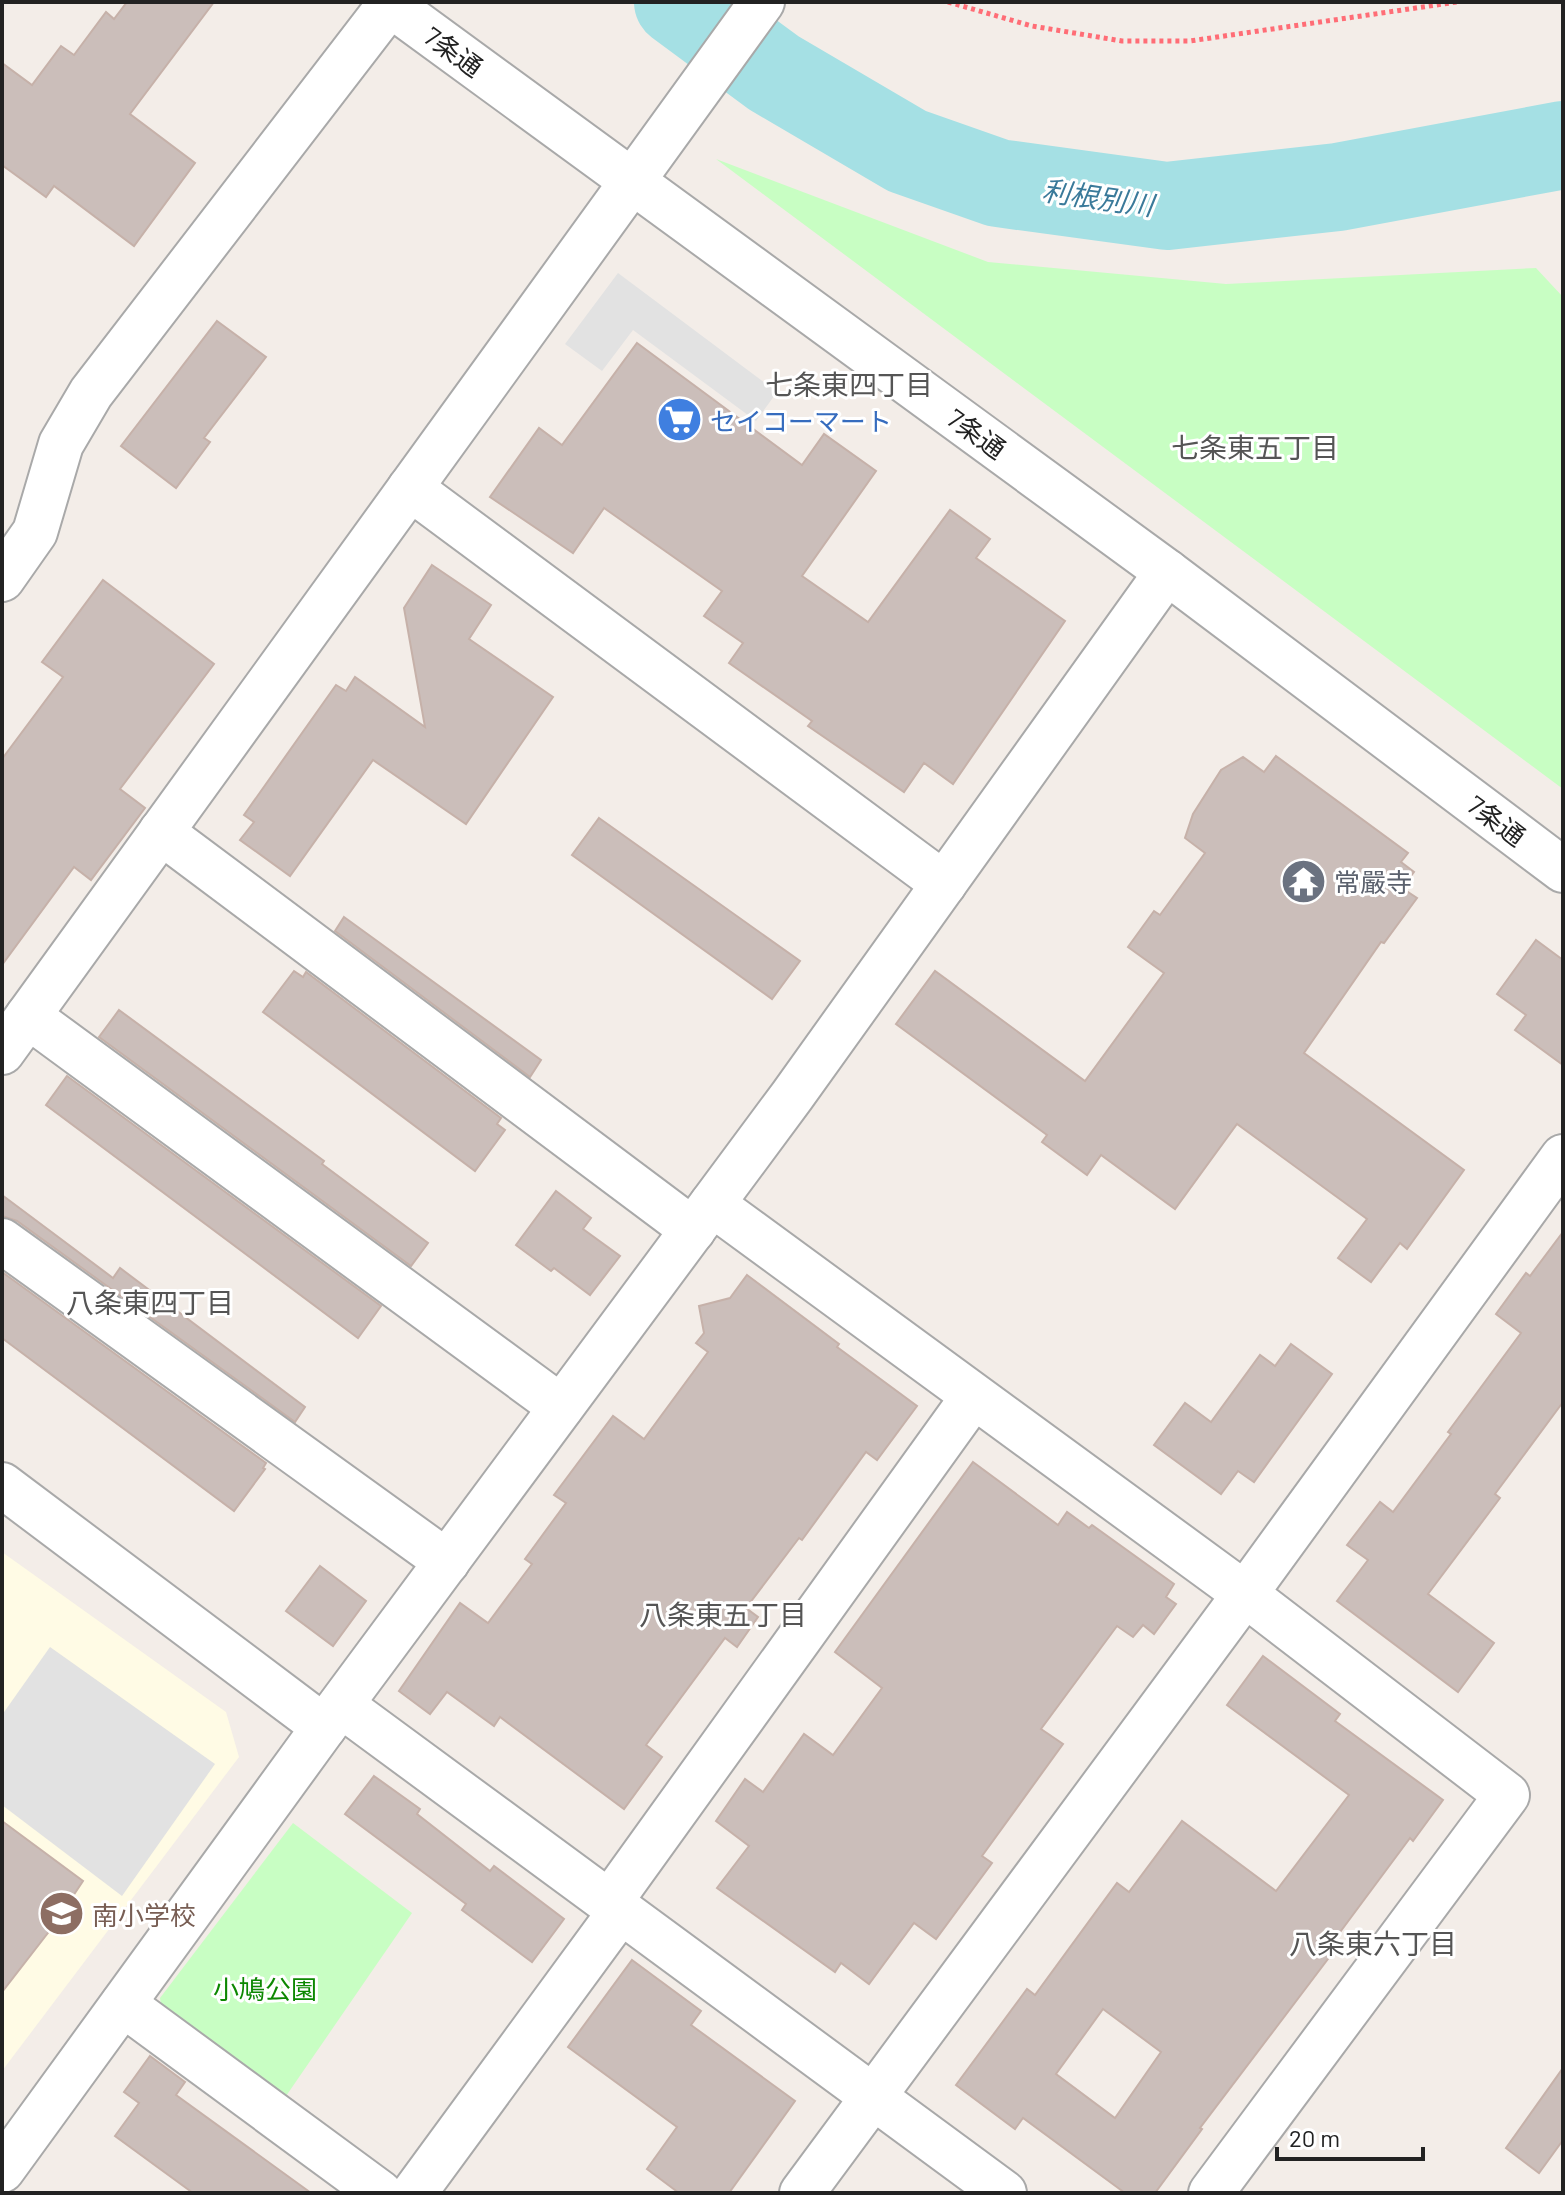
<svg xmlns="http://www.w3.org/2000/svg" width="1565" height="2195" font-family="Barlow,'Noto Sans JP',sans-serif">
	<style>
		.education { fill: #fffbe5 }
		.park { fill: #c8fec3 }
		.parking { fill: #e2e2e2 }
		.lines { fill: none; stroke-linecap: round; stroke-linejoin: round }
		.river { stroke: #a5e0e4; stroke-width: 88 }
		.building { fill: #cbbeba; stroke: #c6b1a9; stroke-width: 2; fill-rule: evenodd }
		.minor-casing { stroke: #a9a9a9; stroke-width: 48 }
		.path { stroke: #ff6d76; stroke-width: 5; stroke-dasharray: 4 4; stroke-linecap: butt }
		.minor { stroke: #fff; stroke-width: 44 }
		.labels { text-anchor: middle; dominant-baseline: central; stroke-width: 6; stroke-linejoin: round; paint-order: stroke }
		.street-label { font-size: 26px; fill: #222; stroke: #fff }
		.shop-label { font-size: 26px; fill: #366cbe; stroke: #fff; text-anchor: start }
		.worship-label { font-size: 26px; fill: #5b616d; stroke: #fff; text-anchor: start }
		.education-label { font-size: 26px; fill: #785e54; stroke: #fff; text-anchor: start }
		.park-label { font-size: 26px; fill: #0d8802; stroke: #fff }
		.water-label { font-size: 28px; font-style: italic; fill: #3a7a9a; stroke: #fff }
		.neighbourhood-label { font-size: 28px; fill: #555; stroke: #fff }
	</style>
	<rect width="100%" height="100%" fill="#f3ede8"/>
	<polygon class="education" points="2,1552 226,1712 239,1757 2,2071"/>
	<g class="park">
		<polygon points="716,159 988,262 1226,284 1536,268 1563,297 1563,789"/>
		<polygon points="293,1823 412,1913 284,2099 164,2024 160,1998"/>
	</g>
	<g class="parking">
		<polygon points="618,273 777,392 756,421 633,330 602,371 565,344"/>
		<polygon points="50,1647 215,1764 122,1896 2,1805 2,1715"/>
	</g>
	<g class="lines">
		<polyline class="river" points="678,2 774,73 907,151 998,183 1167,206 1338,187 1563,145"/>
	</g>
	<g class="building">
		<polygon points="127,2 214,2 130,114 195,163 134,246 54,186 46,197 2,165 2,63 32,85 61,46 74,55 106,12 114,19"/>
		<polygon points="217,321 266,357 204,438 210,442 176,488 121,446"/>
		<polygon points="637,343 802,465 824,434 876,471 802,576 868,622 950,510 990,539 976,558 1065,621 953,784 924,763 904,792 808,726 812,721 729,663 743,643 704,616 722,591 604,508 573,553 490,497 539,428 562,445"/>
		<polygon points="432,565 491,605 469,639 553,697 466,824 373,760 290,876 240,840 254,822 244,815 336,685 346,691 355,677 425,727 404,608"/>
		<polygon points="103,580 214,664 120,789 145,808 91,880 74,867 2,965 2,759 63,677 42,662"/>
		<polygon points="1276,756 1408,853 1401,862 1414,872 1402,888 1417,898 1384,943 1381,942 1304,1053 1464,1170 1407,1249 1400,1243 1371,1282 1338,1258 1367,1219 1237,1124 1175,1209 1101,1155 1087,1175 1042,1142 1047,1135 896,1024 935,971 1085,1081 1164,973 1128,947 1154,911 1160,915 1205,853 1185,838 1193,814 1221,770 1243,757 1264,772"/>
		<polygon points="599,818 800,961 772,999 572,855"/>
		<polygon points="344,917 541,1060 530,1077 335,931"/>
		<polygon points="1536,940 1563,960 1563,1065 1515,1030 1526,1015 1497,994"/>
		<polygon points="294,971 303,977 306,972 501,1118 497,1124 505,1130 475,1171 263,1012"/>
		<polygon points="119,1010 324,1161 322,1164 428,1243 411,1266 99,1037"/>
		<polygon points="67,1076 381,1306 358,1338 46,1105"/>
		<polygon points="556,1191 591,1218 583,1229 620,1256 590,1295 554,1268 551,1271 516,1245"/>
		<polygon points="2,1195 113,1278 120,1268 305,1407 295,1422 17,1221 2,1216"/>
		<polygon points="1563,1232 1563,1402 1495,1494 1500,1498 1428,1594 1494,1643 1458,1692 1337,1601 1368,1560 1347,1545 1380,1502 1393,1512 1451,1434 1448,1432 1521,1333 1496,1314 1526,1273 1530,1276"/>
		<polygon points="2,1272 266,1463 263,1468 265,1469 234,1511 2,1338"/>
		<polygon points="747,1275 839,1344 837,1347 917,1406 877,1460 866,1452 802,1540 799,1538 746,1608 758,1617 737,1647 725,1638 646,1745 662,1757 624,1809 500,1717 494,1726 447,1692 430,1714 399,1691 460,1603 488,1623 532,1564 525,1559 566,1503 554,1495 613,1416 644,1439 708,1352 696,1343 704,1333 699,1306 730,1298"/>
		<polygon points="1291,1344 1332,1374 1254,1482 1238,1471 1221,1494 1154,1445 1185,1403 1211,1422 1260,1355 1275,1366"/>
		<polygon points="973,1462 1058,1525 1067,1512 1089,1528 1092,1525 1174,1584 1166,1597 1176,1604 1154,1634 1143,1625 1133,1637 1117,1626 1041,1729 1063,1744 982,1856 992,1863 936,1939 914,1923 869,1984 841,1963 835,1972 717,1888 749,1846 716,1821 745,1779 763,1792 804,1734 833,1755 882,1688 835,1652"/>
		<polygon points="320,1566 366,1601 333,1646 286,1611"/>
		<path d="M1263 1656 1340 1714 1335 1721 1443 1800 1413 1841 1410 1838 1329 1947 1334 1951 1200 2128 1202 2129 1155 2193H1125L1023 2118 1015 2129 956 2085 1027 1989 1035 1995 1117 1883 1129 1892 1182 1821 1276 1891 1349 1795 1227 1705ZM1103 2009 1161 2052 1115 2118 1056 2074Z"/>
		<polygon points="374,1776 420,1809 417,1814 490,1871 494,1866 564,1919 532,1962 462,1910 466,1904 345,1814"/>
		<polygon points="2,1821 83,1881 51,1929 2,1992"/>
		<polygon points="632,1960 701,2011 691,2025 795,2101 729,2193 679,2193 647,2169 677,2127 568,2047"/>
		<polygon points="150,2056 185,2082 176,2095 311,2193 193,2193 115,2136 139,2103 124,2092"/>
		<polygon points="1563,2068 1563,2140 1539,2173 1506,2148"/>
	</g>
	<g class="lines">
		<defs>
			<g id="minor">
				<polyline points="387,2 1167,572 1563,870"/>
				<polyline points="410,488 944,884"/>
				<polyline points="2,579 35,532 61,444 91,393 390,4"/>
				<polyline points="161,832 693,1230"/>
				<polyline points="28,1016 561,1407"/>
				<polyline points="2,1052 762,2"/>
				<polyline points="712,1204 1245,1594 1507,1795 1211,2193"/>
				<polyline points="2,1241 447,1562"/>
				<polyline points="2,1485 324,1727"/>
				<polyline points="341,1705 1004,2193"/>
				<polyline points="609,1903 973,1397"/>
				<polyline points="123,2004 380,2193"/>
				<polyline points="2,2170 324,1727 792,1096 1167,572"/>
				<polyline points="414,2193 620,1912"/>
				<polyline points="802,2193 1245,1594 1563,1157"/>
			</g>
		</defs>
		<use href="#minor" class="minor-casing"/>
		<polyline class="path" points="948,2 1032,26 1122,41 1190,41 1457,2"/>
		<use href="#minor" class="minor"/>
	</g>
	<defs>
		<symbol id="supermarket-disc" viewBox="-11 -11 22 22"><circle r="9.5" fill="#3f7fe0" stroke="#fff"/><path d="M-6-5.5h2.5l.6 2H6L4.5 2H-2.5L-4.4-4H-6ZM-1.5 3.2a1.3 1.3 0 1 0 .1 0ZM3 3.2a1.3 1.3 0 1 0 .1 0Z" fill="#fff"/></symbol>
		<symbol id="temple-disc" viewBox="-11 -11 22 22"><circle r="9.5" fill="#6b7280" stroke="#fff"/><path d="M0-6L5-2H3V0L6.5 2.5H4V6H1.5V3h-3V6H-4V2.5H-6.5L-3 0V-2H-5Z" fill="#fff"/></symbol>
		<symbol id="school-disc" viewBox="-11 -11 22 22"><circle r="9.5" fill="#8d6e63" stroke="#fff"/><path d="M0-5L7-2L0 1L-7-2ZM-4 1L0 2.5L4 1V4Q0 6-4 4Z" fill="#fff"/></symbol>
	</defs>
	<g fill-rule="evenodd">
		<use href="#supermarket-disc" x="654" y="394" width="51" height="51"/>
		<use href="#temple-disc" x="1278" y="856" width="51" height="51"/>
		<use href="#school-disc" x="36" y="1888" width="51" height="51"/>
	</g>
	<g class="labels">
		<g class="street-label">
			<text transform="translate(454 51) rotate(36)">7条通</text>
			<text transform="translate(977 433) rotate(36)">7条通</text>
			<text transform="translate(1497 820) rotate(37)">7条通</text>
		</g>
		<g class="shop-label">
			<text x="710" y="420">セイコーマート</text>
		</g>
		<g class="worship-label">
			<text x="1334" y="881">常嚴寺</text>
		</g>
		<g class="education-label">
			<text x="92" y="1914">南小学校</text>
		</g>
		<g class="park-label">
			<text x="265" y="1988">小鳩公園</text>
		</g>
		<g class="water-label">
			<text transform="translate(1098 197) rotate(8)">利根別川</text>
		</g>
		<g class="neighbourhood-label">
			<text x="849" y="384">七条東四丁目</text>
			<text x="1255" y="447">七条東五丁目</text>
			<text x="150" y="1302">八条東四丁目</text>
			<text x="723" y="1614">八条東五丁目</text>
			<text x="1373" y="1943">八条東六丁目</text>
		</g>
	</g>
	<rect width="1565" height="2195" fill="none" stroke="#222222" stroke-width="8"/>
	<path d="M1277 2147v12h146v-12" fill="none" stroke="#222222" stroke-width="4"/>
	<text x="1289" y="2147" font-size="24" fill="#222222" stroke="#ffffff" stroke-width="6" paint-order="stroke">20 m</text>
</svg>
